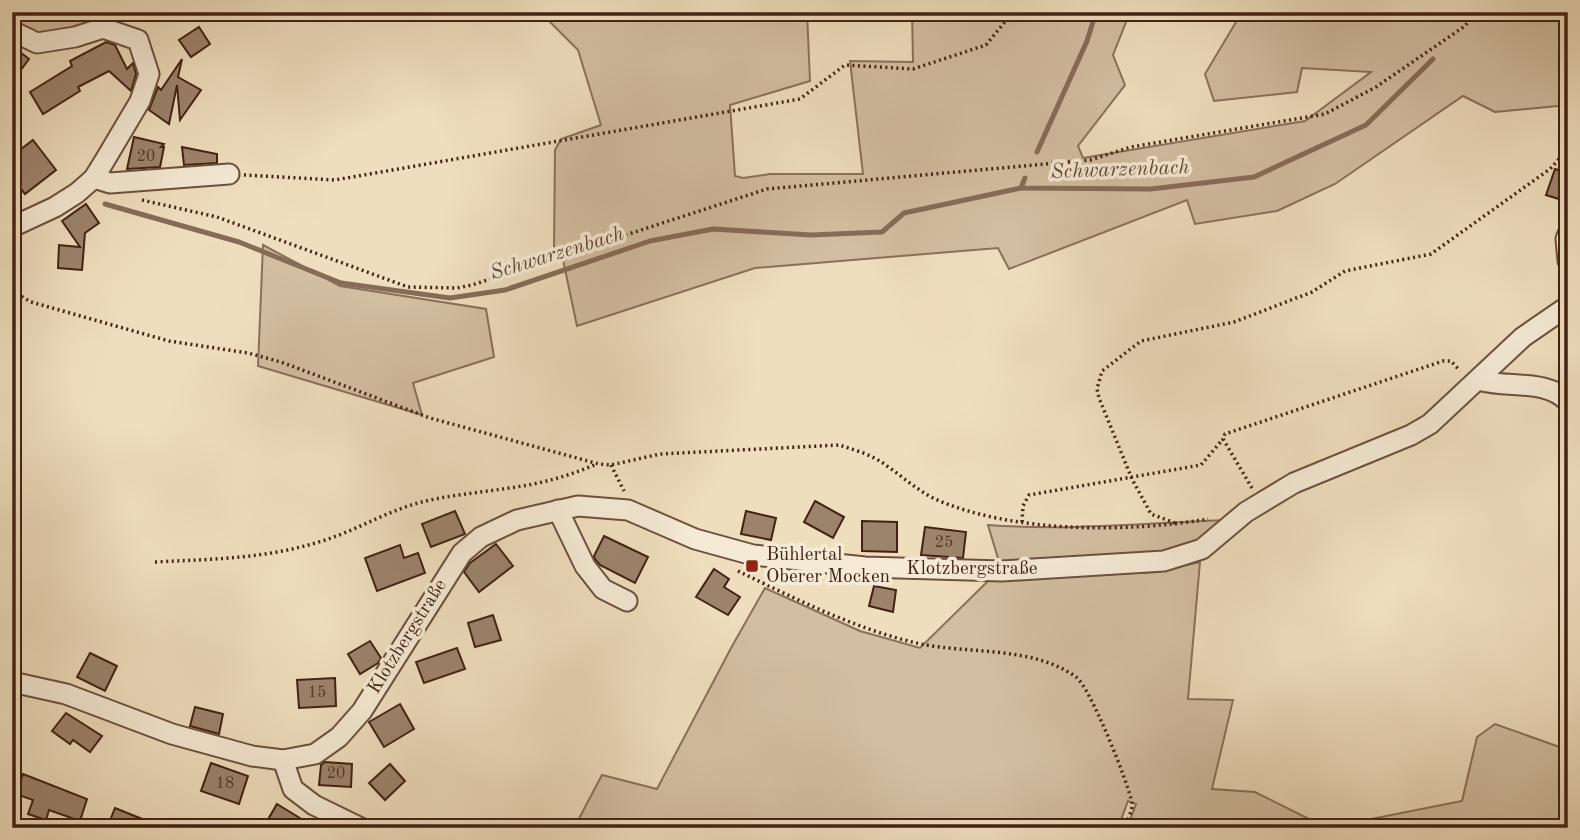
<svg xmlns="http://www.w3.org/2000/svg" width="1580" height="840" font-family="'Old Standard TT',serif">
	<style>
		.green { fill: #d2bea1; stroke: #8a705a; stroke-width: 2 }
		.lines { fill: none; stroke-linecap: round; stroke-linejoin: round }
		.stream { stroke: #866c57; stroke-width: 5 }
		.building { fill: #9c846c; stroke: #422214; stroke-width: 2 }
		.minor-casing { stroke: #6d513e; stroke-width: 23 }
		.path { stroke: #422214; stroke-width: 3.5; stroke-dasharray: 2 3.5; stroke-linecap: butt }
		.minor { stroke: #f5ead5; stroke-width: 19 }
		.poi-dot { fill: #8f2418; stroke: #f5ead5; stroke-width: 2.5 }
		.labels { text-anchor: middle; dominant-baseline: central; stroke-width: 7; stroke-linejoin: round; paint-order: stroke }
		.number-label { font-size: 16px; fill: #583a2a }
		.poi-label { font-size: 19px; fill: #422214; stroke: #f5ead5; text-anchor: start }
		.street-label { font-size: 19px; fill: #422214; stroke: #f5ead5 }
		.water-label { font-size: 21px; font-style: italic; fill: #644736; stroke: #f5ead5 }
	</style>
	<rect width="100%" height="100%" fill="#efdebe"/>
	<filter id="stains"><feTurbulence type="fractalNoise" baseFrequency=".00286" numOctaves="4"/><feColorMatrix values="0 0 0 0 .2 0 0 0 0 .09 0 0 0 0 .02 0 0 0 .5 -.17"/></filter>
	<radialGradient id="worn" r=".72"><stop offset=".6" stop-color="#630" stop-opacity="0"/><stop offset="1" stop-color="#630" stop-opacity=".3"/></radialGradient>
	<g class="green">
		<polygon points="12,12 144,12 40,37 12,22"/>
		<polygon points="540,12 807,12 810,81 730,105 735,176 743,178 770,174 863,174 850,61 913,62 912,12 1130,12 1113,55 1125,85 1078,146 1083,158 1305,121 1371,72 1302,68 1297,92 1214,101 1205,74 1242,12 1568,12 1568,105 1495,112 1463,96 1335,184 1277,211 1195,224 1187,200 1009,269 998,248 755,268 577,326 562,255 554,250 555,150 561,139 601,125 578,50"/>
		<polygon points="263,245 340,286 486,309 494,357 413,383 422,415 258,366"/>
		<path d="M1227 520 1191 545 1163 553 1000 565 988 525C1068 531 1147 523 1227 520Z"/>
		<polygon points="1200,562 1188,699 1233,700 1212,789 1255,792 1313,821 1336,826 1462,801 1477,737 1495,724 1568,750 1568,828 1127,828 1136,804 1128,801 1118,828 574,828 602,775 657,789 731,648 765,588 860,631 920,648 991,578 1157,572"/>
	</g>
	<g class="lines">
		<g class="stream">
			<polyline points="1460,17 1463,12"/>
			<polyline points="1037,152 1087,41 1096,12"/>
			<polyline points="1025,178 1021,188 1151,189 1254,177 1366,125 1433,59"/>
			<polyline points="105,204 239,242 341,283 450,298 505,290 650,241 713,229 811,235 882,232 904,213 1021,188"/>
		</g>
	</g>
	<g class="building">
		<polygon points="199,27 210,44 191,57 179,40"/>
		<polygon points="106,42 115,45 127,69 133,63 136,74 131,91 109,71 78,87 80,91 43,114 30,92 72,66 70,61"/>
		<polygon points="12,46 29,59 12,82"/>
		<polygon points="182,59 178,77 201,90 180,120 177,85 169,124 149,110 158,87 161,90"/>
		<polygon points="134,137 164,144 161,147 164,147 160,167 127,169"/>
		<polygon points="33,140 56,170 25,194 12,178 12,156"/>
		<polygon points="182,147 217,154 217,163 184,165"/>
		<polygon points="1555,169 1568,173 1568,202 1546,195"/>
		<polygon points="86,204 99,223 85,233 82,270 58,268 59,245 80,247 62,221"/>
		<polygon points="815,501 844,517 833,538 804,522"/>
		<polygon points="455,511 465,534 431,547 422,524"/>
		<polygon points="746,511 776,518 771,540 741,534"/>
		<polygon points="862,521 897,522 897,552 862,551"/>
		<polygon points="925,527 966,532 963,558 921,555"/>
		<polygon points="604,536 648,557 635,583 600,565 595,559 594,556"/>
		<polygon points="496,544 513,566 479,592 464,572 470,563"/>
		<polygon points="400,545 404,558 418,553 425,573 377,591 365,558"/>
		<polygon points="714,569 729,579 724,587 740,597 728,615 696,597"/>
		<polygon points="874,586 896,590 893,612 869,606"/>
		<polygon points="493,615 501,640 475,647 468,623"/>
		<polygon points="370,641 381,658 378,663 360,674 348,654"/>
		<polygon points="457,648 465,669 424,683 416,662"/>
		<polygon points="90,653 117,666 105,691 77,677"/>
		<polygon points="335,678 336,706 299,708 297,680"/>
		<polygon points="400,704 414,729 384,747 369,722"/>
		<polygon points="195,707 223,714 219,734 190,726"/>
		<polygon points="66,713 102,736 90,752 73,740 70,744 52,731"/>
		<polygon points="325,762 352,764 351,787 319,785 321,765"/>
		<polygon points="211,763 248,776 239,804 201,791"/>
		<polygon points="390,764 405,781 385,800 369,783"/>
		<polygon points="23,774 87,799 80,821 49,810 46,820 28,814 33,800 16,794"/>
		<polygon points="277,804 316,828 263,828"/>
		<polygon points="115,808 162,827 162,828 107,828"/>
	</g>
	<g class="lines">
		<defs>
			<g id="minor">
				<polyline points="12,31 37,43 75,37 103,28 138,40 149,74 140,101 105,160 94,178 77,193 55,207 12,227"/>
				<polyline points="94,178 110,183 229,174"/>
				<polyline points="1568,234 1566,239 1568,261"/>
				<path d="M1479 380C1507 389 1547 378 1568 402"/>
				<polyline points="558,510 585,566 603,589 627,601"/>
				<polyline points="12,682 66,694 172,734 252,756 283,760 315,754 339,737 362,711 462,553 481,537 517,520 578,506 628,510 695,539 753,555 865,567 1002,571 1164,561 1202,549 1246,512 1294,483 1411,435 1430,424 1523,337 1568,306"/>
				<polyline points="283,760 293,789 314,805 361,828"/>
			</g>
		</defs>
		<use href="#minor" class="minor-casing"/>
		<g class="path">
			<polyline points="244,175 335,180 800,99 845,65 913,69 986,45 1013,12"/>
			<polyline points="142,200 217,217 408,287 457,288 472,285 767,189 1090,160 1131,147 1325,114 1376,87 1465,26 1475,12"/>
			<path d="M12 291 31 302 169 341 248 353 281 362 430 418 599 464 611 465 660 454 839 445C855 450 873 455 887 466 903 477 917 490 935 499 1012 533 1126 533 1208 519"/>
			<polyline points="611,465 624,491"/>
			<polyline points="1252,488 1223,439 1225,434 1443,361 1451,361 1460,371"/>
			<polyline points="1022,522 1023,506 1029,495 1201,465 1223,439"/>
			<polyline points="1175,523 1151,514 1132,479 1099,398 1097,389 1102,371 1141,341 1234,322 1312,292 1345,271 1431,254 1550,169 1568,149"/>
			<path d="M155 562C214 559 265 559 322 541 358 530 390 509 426 501 456 494 486 492 516 487 544 483 571 475 597 464"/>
			<path d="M738 571C796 599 857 630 921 644 970 654 1033 646 1076 677 1090 687 1128 782 1132 803 1133 810 1127 820 1125 828"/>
		</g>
		<use href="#minor" class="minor"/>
	</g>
	<rect class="poi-dot" x="745" y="559" width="14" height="14" rx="3.5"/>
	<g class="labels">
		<g class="number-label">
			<text x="146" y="157">20</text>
			<text x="944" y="543">25</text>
			<text x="317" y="693">15</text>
			<text x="336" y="774">20</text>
			<text x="225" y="784">18</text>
		</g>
		<g class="poi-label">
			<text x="766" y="555">Bühlertal<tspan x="766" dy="22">Oberer Mocken</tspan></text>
		</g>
		<g class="street-label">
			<text x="972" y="569">Klotzbergstraße</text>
			<text transform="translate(408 637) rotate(-58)">Klotzbergstraße</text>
		</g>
		<g class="water-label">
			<text transform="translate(1120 170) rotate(-2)">Schwarzenbach</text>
			<text transform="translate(557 254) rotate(-17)">Schwarzenbach</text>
		</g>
	</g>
	<rect width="1580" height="840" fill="none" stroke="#efdebe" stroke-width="42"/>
	<rect x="14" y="14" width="1552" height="812" fill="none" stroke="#422214" stroke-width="3.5"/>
	<rect x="21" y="21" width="1538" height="798" fill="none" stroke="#422214" stroke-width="2"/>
	<rect width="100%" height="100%" filter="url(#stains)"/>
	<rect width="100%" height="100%" fill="url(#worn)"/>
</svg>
